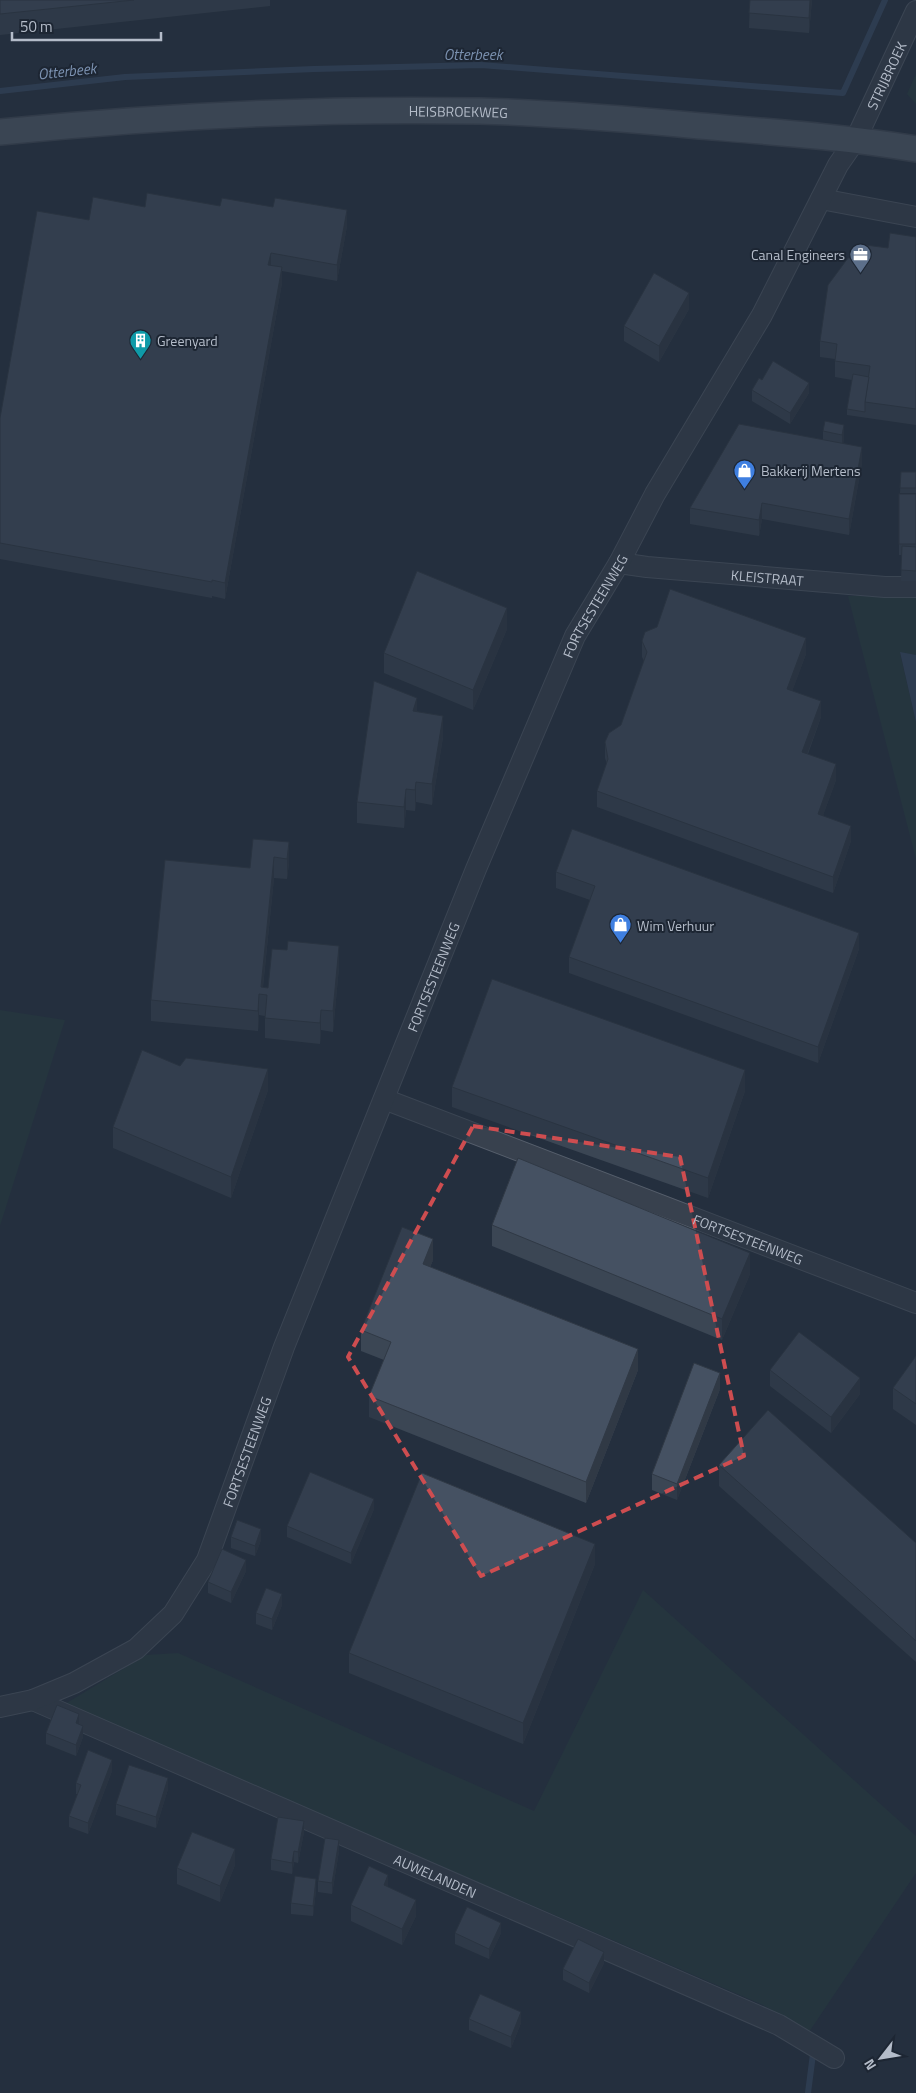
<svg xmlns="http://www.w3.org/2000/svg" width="916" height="2093" font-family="'Titillium Web',sans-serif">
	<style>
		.green { fill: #263c3f }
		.water { fill: #394c67 }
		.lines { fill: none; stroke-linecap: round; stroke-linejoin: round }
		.stream { stroke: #394c67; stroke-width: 6 }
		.minor-casing { stroke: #565f6c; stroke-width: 22 }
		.major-casing { stroke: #414a57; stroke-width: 28 }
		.minor { stroke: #38414e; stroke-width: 20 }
		.major { stroke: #56606e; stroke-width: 25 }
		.wall { fill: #3b4654 }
		.shaded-wall { fill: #303945 }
		.building { fill: #455162; stroke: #303945 }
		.marked { fill: none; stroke: #ce4d50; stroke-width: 4; stroke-dasharray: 10 6; stroke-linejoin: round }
		.labels { text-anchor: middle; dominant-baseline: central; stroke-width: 4; stroke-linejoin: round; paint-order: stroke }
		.street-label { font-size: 14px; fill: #b4bcc9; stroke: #1d2633 }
		.poi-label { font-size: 14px; fill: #b4bcc9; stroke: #1d2633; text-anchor: start }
		.water-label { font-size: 15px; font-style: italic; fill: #7c92b1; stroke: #1d2633 }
	</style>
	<rect width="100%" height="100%" fill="#242f3e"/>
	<g class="green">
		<polygon points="916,74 916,104 907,94"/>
		<polygon points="916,595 916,655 900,653 916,722 916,859 848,596"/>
		<polygon points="0,1010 65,1020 0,1226"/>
		<polygon points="643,1590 916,1836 916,1873 809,2032 763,2005 65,1704 146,1655 178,1653 534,1811"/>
	</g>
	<polygon class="water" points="900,652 916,655 916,722"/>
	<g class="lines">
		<g class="stream">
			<polyline points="0,91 125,77 314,69 481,65 843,93 885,0"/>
			<polyline points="808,2093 813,2054"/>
		</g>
		<defs>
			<g id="minor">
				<polyline points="821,199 916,217"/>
				<path id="s1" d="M619 563 647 567 885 587H916"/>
				<path id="s2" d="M384 1099 916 1303"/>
				<path id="s3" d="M33 1700 779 2025 834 2058"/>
				<path id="s4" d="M0 1707 33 1700 74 1683 136 1649 173 1614 207 1560 284 1347 476 869 575 636 619 563 655 494 762 315 838 165 856 139 916 11"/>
			</g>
			<g id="major">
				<path id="s5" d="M0 132C159 116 320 108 479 111 553 113 627 119 700 126 773 132 844 137 916 149"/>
			</g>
		</defs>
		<use href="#minor" class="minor-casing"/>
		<use href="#major" class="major-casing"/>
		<use href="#minor" class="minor"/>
		<use href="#major" class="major"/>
	</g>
	<g class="wall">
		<polygon points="0,0 270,0 270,6 0,35"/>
		<polygon points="750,0 812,0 809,33 749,28"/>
		<polygon points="145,207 347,226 337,281 282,271 282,283 225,599 212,596 212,598 0,559 0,418 89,220"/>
		<polygon points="916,237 916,425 847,415 847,409 852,380 835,377 835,359 820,357 820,341 856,258 888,248"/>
		<polygon points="689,309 659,362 624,341 624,326"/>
		<polygon points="762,380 809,393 790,424 752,401 752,390"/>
		<polygon points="844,425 843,444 862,463 849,535 762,519 759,536 690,524 690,508 823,440 823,431"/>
		<polygon points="901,472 916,472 916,493 900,493"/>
		<polygon points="899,494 916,494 916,581 901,581 902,555 899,555"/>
		<polygon points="507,629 473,710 384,673 384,653"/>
		<polygon points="642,641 806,654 792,691 821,717 808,754 836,780 823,815 851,841 833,893 597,807 597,791 607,764 605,758 605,742 621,725 644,661 642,657"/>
		<polygon points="417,712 443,737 432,805 416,802 415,811 406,810 404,828 357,823 357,802"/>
		<polygon points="289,842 289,863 287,879 274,878 263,987 268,988 339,967 333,1032 321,1030 320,1044 265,1038 265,1016 259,1015 258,1031 151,1021 151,1000 250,868"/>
		<polygon points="556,872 859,949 818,1063 569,973 569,957 590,900 556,888"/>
		<polygon points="180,1066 268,1090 231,1198 113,1148 113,1127"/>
		<polygon points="452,1087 745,1091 708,1198 452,1107"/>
		<polygon points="492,1225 750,1274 722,1340 492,1246"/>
		<polygon points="433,1260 430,1267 638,1370 586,1503 369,1417 369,1396 384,1360 361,1351 361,1330"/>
		<polygon points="916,1356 916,1425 893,1409 893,1388"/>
		<polygon points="770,1370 860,1394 831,1433 770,1386"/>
		<polygon points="720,1389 677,1500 652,1490 652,1474"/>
		<polygon points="719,1465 916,1543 916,1662 719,1486"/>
		<polygon points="374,1509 351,1564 287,1537 287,1526"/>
		<polygon points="231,1537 261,1540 255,1556 231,1548"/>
		<polygon points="595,1564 523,1744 349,1673 349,1653"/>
		<polygon points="246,1571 231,1603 208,1593 208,1582"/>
		<polygon points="282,1605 272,1630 256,1624 256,1613"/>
		<polygon points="79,1725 83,1737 76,1756 46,1744 46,1733"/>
		<polygon points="112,1771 88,1834 69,1827 69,1816 78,1794 76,1794 76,1783"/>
		<polygon points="168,1789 156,1828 116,1815 116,1804"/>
		<polygon points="304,1832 298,1863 294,1862 292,1874 271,1870 271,1859"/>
		<polygon points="339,1851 332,1894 318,1892 318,1881"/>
		<polygon points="235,1865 220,1902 177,1884 177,1868"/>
		<polygon points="388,1887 416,1916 402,1945 351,1921 351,1905"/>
		<polygon points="316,1890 313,1916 291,1914 291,1903"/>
		<polygon points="455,1933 501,1933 489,1959 455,1944"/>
		<polygon points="604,1963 589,1993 563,1980 563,1969"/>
		<polygon points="469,2019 521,2023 511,2048 469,2030"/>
	</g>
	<g class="shaded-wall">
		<polygon points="810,0 812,0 809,33 809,18"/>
		<polygon points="347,210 347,226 337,281 337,265"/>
		<polygon points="271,253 271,269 268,265"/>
		<polygon points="282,267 282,283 225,599 225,583"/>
		<polygon points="689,293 689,309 659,362 659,346"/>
		<polygon points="809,383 809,393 790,424 790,413"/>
		<polygon points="844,425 844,441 842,451 842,435"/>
		<polygon points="862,447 862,463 849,535 849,519"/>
		<polygon points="762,503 762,519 759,536 759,520"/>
		<polygon points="507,608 507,629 473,710 473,690"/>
		<polygon points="806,638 806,654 787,705 787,689"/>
		<polygon points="417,698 417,718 413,711"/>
		<polygon points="821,701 821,717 802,768 802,752"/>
		<polygon points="443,716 443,737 432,805 432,784"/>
		<polygon points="836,764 836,780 818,829 818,814"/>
		<polygon points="416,782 416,802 415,811 415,790"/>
		<polygon points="406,789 406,810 404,828 404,807"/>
		<polygon points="851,826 851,841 833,893 833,877"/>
		<polygon points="289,842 289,863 287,879 287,859"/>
		<polygon points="274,857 274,878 262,995 261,987"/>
		<polygon points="859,933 859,949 818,1063 818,1047"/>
		<polygon points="339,946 339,967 333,1032 333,1011"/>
		<polygon points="259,994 259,1015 258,1031 258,1011"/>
		<polygon points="321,1010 321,1030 320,1044 320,1023"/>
		<polygon points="268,1069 268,1090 231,1198 231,1177"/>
		<polygon points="745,1070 745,1091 708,1198 708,1178"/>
		<polygon points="433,1239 433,1260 423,1285 423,1264"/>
		<polygon points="750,1253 750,1274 722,1340 722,1319"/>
		<polygon points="638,1349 638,1370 586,1503 586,1482"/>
		<polygon points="720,1373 720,1389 677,1500 677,1484"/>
		<polygon points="860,1378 860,1394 831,1433 831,1417"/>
		<polygon points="374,1499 374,1509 351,1564 351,1553"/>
		<polygon points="261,1529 261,1540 255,1556 255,1546"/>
		<polygon points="595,1544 595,1564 523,1744 523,1723"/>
		<polygon points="246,1560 246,1571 231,1603 231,1592"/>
		<polygon points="282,1594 282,1605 272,1630 272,1619"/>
		<polygon points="79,1714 79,1725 76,1723"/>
		<polygon points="83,1726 83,1737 76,1756 76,1745"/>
		<polygon points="112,1760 112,1771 88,1834 88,1823"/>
		<polygon points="168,1778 168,1789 156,1828 156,1817"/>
		<polygon points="304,1821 304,1832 298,1863 298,1852"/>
		<polygon points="339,1840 339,1851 332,1894 332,1883"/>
		<polygon points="235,1849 235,1865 220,1902 220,1886"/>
		<polygon points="294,1851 294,1862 292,1874 292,1863"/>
		<polygon points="388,1875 388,1891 384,1885"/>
		<polygon points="316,1879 316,1890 313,1916 313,1906"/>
		<polygon points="416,1900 416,1916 402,1945 402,1929"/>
		<polygon points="501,1923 501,1933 489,1959 489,1949"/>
		<polygon points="604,1952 604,1963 589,1993 589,1983"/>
		<polygon points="521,2012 521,2023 511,2048 511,2037"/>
	</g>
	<g class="building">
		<polygon points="0,0 134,0 0,14"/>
		<polygon points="750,0 810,0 809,18 749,13"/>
		<polygon points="147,193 220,206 222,198 273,207 275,198 347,210 337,265 271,253 268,265 282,267 225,583 212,580 212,582 0,543 0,418 37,211 89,220 93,197 145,207"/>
		<polygon points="890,233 916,237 916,409 865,402 870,366 835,361 837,344 820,341 828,285 848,258 856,258 858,244 888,248"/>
		<polygon points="654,273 689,293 659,346 624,326"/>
		<polygon points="773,361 809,383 790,413 752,390 759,378 762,380"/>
		<polygon points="853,374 869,377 865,402 865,412 847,409"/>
		<polygon points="825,421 844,425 842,435 823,431"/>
		<polygon points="739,424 862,447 849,519 762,503 759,520 690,508"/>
		<polygon points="901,472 916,472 916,488 900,488"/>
		<rect x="899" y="494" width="17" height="50"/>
		<polygon points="902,546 916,547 916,571 901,570"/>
		<polygon points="417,571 507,608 473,690 384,653"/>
		<polygon points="670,589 806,638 787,689 821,701 802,752 836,764 818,814 851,826 833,877 597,791 608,759 605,742 609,733 621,725 647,652 642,641 645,632 657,627"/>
		<polygon points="374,681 417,698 413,711 443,716 432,784 416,782 415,790 406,789 404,807 357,802"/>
		<polygon points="572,829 859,933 818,1047 569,957 595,886 556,872"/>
		<polygon points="253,839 289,842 287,859 274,857 261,987 268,988 272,949 287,950 288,941 339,946 333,1011 321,1010 320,1023 265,1018 267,995 259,994 258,1011 151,1000 165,860 250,868"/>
		<polygon points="492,979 745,1070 708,1178 452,1087"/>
		<polygon points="142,1050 180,1066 186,1058 268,1069 231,1177 113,1127"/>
		<polygon points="518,1158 750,1253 722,1319 492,1225"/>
		<polygon points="402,1227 433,1239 423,1264 638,1349 586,1482 369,1396 391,1342 361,1330"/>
		<polygon points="799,1332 860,1378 831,1417 770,1370"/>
		<polygon points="916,1356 916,1404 893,1388"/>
		<polygon points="694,1363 720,1373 677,1484 652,1474"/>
		<polygon points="768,1410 916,1543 916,1641 719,1465"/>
		<polygon points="310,1472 374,1499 351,1553 287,1526"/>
		<polygon points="422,1473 595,1544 523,1723 349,1653"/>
		<polygon points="237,1520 261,1529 255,1546 231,1537"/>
		<polygon points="222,1549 246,1560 231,1592 208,1582"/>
		<polygon points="266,1588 282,1594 272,1619 256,1613"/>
		<polygon points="57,1705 79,1714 76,1723 83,1726 76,1745 46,1733"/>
		<polygon points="88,1750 112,1760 88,1823 69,1816 81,1785 76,1783"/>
		<polygon points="129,1765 168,1778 156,1817 116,1804"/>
		<polygon points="278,1817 304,1821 298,1852 294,1851 292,1863 271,1859"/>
		<polygon points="192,1832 235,1849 220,1886 177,1868"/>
		<polygon points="325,1838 339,1840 332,1883 318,1881"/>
		<polygon points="369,1866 388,1875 384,1885 416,1900 402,1929 351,1905"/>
		<polygon points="295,1876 316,1879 313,1906 291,1903"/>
		<polygon points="467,1907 501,1923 489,1949 455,1933"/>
		<polygon points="578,1939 604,1952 589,1983 563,1969"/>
		<polygon points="480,1994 521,2012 511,2037 469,2019"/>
	</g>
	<path d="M0 0H916V2093H0ZM473 1126 680 1157 744 1456 481 1576 348 1357Z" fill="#242f3e" fill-opacity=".55" fill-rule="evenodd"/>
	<path class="marked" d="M473 1126 680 1157 744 1456 481 1576 348 1357Z"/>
	<defs>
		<symbol id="office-pin" viewBox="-11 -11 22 30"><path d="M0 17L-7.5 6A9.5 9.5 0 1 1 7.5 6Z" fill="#5c6f8a" stroke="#1d2633"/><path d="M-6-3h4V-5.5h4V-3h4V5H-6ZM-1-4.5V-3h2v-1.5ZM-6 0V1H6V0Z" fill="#fff"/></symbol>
		<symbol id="building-pin" viewBox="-11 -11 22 30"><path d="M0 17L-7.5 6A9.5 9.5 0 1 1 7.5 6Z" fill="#0f9aa8" stroke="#1d2633"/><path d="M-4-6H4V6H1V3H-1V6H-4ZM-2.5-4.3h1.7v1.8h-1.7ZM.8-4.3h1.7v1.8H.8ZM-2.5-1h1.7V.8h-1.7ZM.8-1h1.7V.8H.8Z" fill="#fff"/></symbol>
		<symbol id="shop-pin" viewBox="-11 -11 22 30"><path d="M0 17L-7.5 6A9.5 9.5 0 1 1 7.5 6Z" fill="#3f7fe0" stroke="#1d2633"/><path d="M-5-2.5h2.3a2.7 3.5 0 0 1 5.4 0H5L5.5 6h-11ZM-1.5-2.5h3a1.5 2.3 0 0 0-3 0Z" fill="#fff"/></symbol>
	</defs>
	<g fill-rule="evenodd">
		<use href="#office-pin" x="848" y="242" width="25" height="34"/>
		<use href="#building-pin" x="128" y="328" width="25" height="34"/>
		<use href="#shop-pin" x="732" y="458" width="25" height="34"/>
		<use href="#shop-pin" x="608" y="912" width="25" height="34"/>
	</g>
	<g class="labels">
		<g class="street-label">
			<text stroke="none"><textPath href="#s4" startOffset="1900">STRIJBROEK</textPath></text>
			<text stroke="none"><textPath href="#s5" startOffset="459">HEISBROEKWEG</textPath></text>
			<text stroke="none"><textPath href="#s1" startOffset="149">KLEISTRAAT</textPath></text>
			<text stroke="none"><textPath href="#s4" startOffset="1294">FORTSESTEENWEG</textPath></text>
			<text stroke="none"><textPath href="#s4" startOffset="889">FORTSESTEENWEG</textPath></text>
			<text stroke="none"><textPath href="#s2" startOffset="390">FORTSESTEENWEG</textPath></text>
			<text stroke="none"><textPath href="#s4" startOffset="379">FORTSESTEENWEG</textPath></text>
			<text stroke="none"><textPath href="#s3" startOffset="439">AUWELANDEN</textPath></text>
		</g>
		<g class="poi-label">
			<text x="845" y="254" text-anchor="end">Canal Engineers</text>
			<text x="157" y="340">Greenyard</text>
			<text x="761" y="470">Bakkerij Mertens</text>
			<text x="637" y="925">Wim Verhuur</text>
		</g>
		<g class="water-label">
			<text x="473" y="54">Otterbeek</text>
			<text transform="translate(67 71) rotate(-6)">Otterbeek</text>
		</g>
	</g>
	<g transform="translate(881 2058) rotate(239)" stroke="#1d2633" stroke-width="4" paint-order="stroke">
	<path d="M0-4L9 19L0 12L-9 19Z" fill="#b4bcc9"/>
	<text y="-8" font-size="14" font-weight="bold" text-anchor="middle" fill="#b4bcc9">N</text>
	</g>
	<path d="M12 32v8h149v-8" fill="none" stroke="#b4bcc9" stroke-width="2.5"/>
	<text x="20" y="32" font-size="15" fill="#b4bcc9" stroke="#1d2633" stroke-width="4" paint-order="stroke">50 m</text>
</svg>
